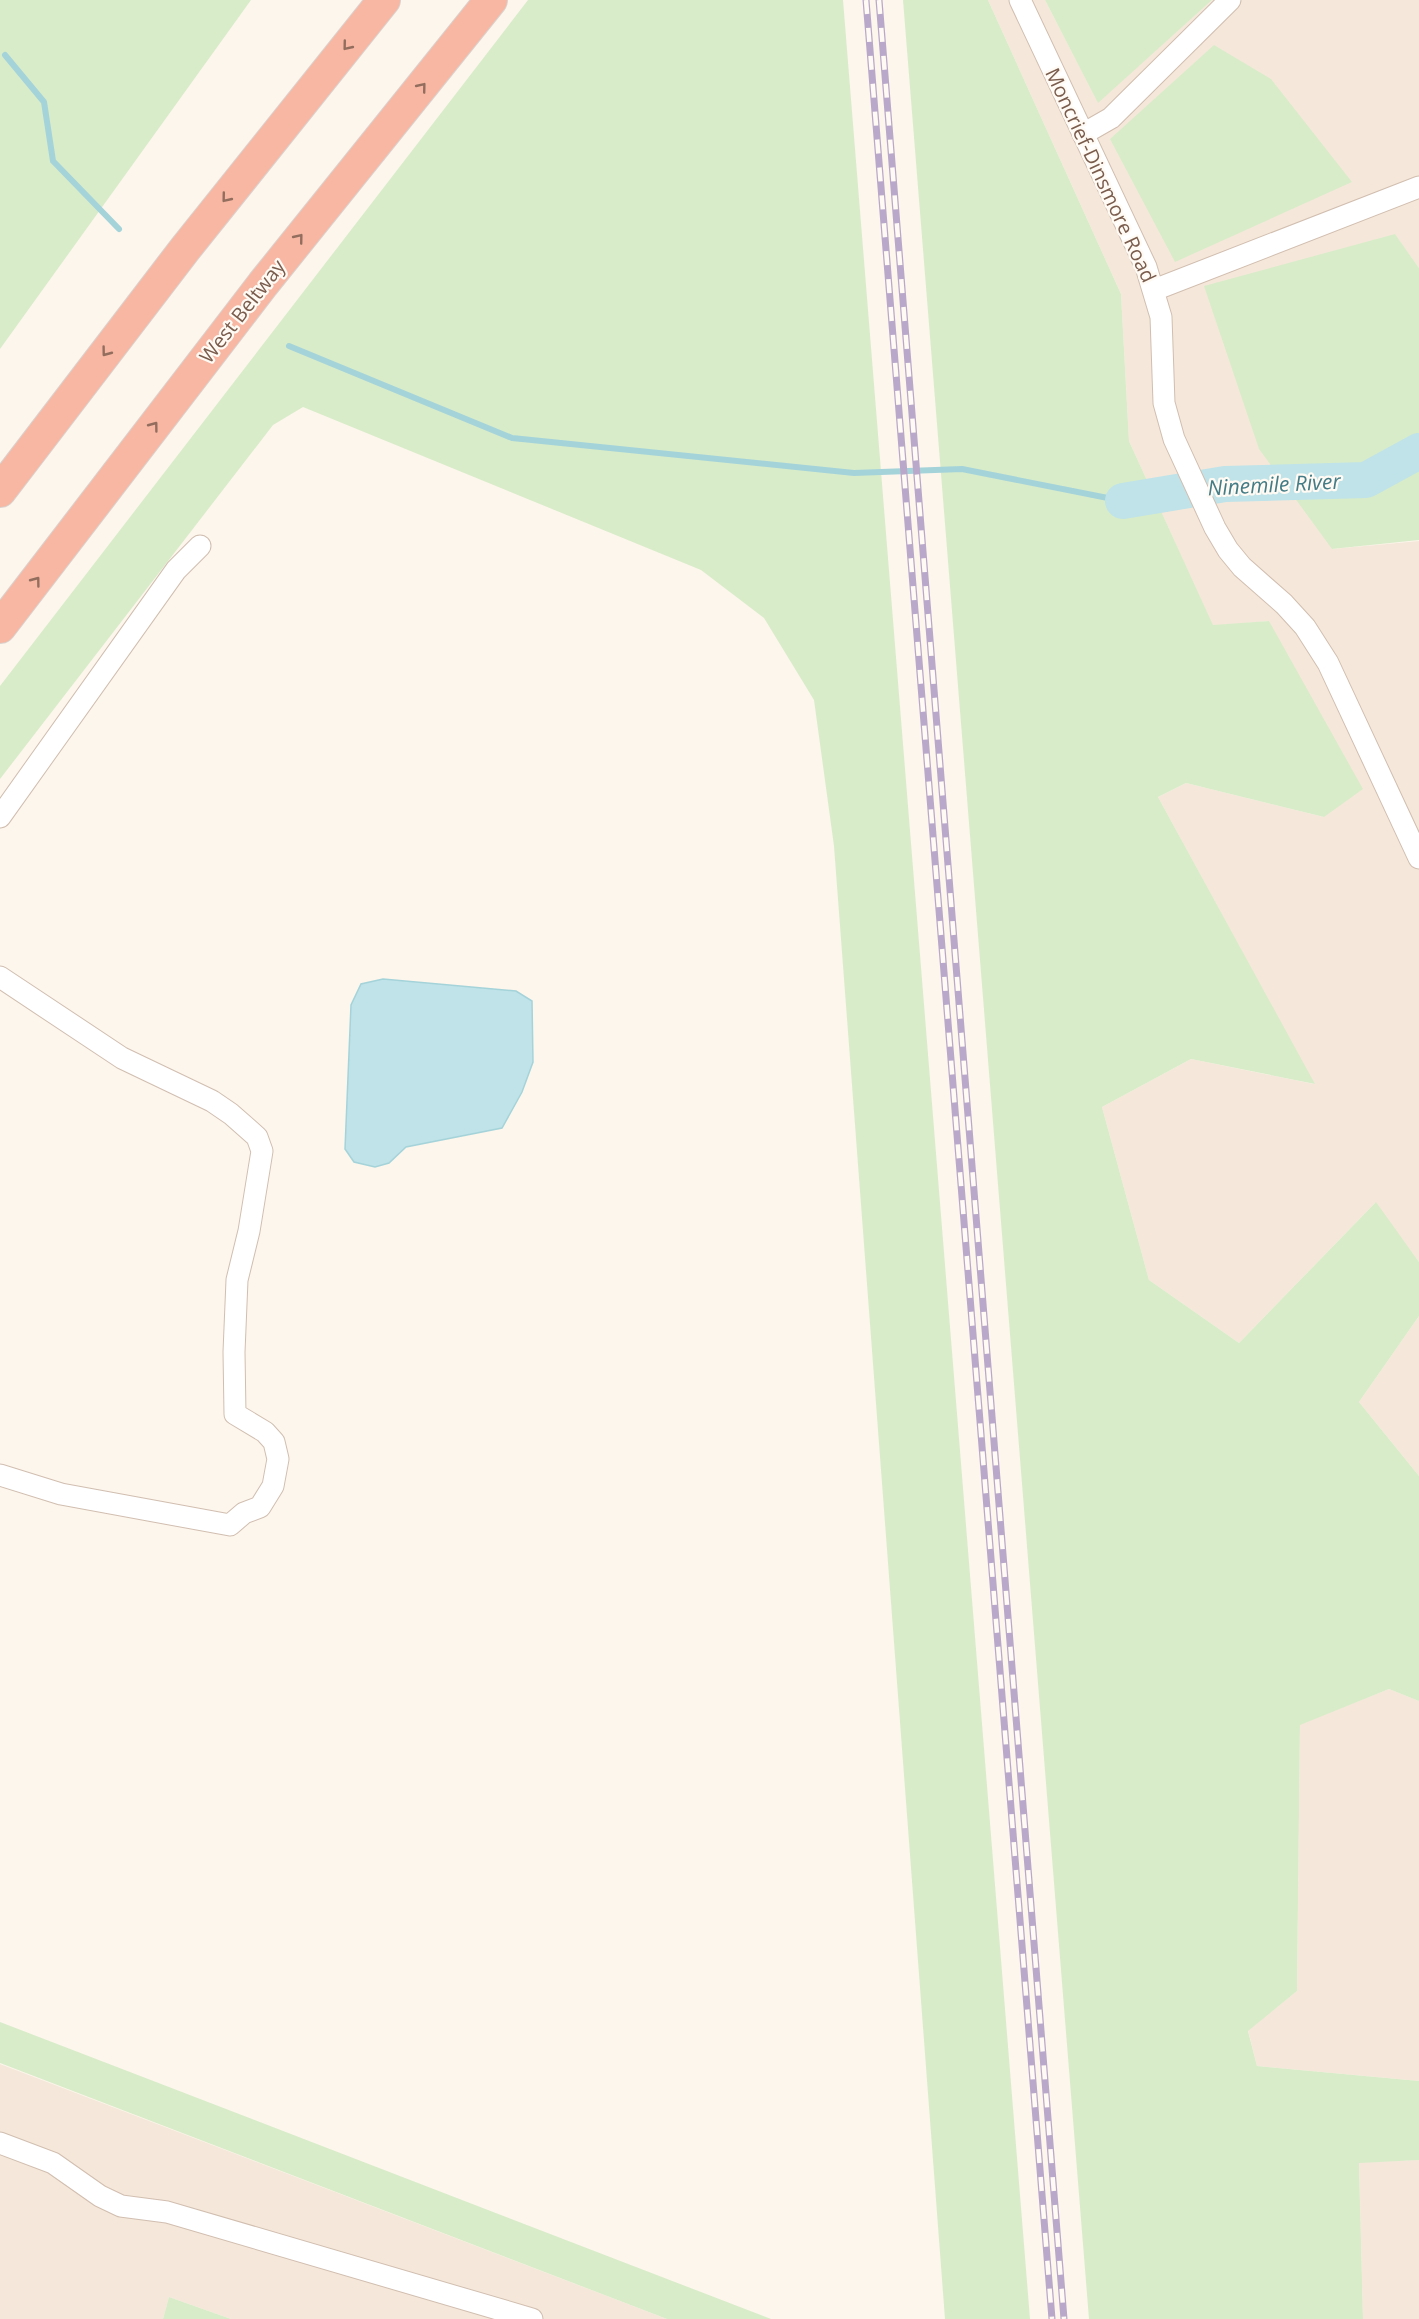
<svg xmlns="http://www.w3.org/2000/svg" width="1419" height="2319" font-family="'Open Sans',sans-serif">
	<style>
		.residential { fill: #f5e8da }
		.green { fill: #d8ecc9 }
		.water { fill: #bfe3e8; stroke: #a5d3da; stroke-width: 1.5 }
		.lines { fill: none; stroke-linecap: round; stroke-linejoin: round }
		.stream { stroke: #a5d3da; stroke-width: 6 }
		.river { stroke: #bfe3e8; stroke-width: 36 }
		.minor-casing { stroke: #d1beb0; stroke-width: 23 }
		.highway-casing { stroke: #dad1cd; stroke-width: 34 }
		.minor { stroke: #fff; stroke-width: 21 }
		.highway { stroke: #f7b7a3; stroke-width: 32 }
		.rail-casing { stroke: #b9a8c9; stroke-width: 7 }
		.rail { stroke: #fffaf3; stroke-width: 4.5; stroke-dasharray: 14; stroke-linecap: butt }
		.oneway { stroke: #936e5e }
		.labels { text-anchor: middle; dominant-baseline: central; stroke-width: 4.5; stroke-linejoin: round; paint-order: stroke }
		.street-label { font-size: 20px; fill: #7a5c4d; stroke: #fffaf3 }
		.water-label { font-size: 21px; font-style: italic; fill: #437c86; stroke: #fffaf3 }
	</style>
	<rect width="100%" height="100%" fill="#fdf6ec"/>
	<g class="residential">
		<polygon points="988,0 1045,0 1098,102 1212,0 1419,0 1419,268 1395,235 1332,549 1419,541 1419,1262 1375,1203 1239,1343 1149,1280 1102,1107 1191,1059 1314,1084 1158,797 1186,783 1324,817 1269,621 1213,626 1129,441 1121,294"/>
		<polygon points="1419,1316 1419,1476 1359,1402"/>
		<polygon points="1389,1689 1419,1701 1419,2081 1257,2066 1248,2030 1297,1991 1300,1724"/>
		<polygon points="0,2064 667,2319 231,2319 169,2297 163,2319 0,2319"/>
		<polygon points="1419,2160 1419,2319 1363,2319 1359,2162"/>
	</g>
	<g class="green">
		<polygon points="0,0 251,0 0,349"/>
		<polygon points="528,0 843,0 1030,2319 945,2319 834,846 814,700 764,618 701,570 303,407 273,425 0,779 0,686"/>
		<polygon points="903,0 988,0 1121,294 1129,441 1213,625 1269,621 1363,789 1324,817 1186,783 1158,797 1315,1084 1191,1059 1102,1107 1149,1280 1239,1343 1376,1202 1419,1262 1419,1316 1359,1402 1419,1476 1419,1701 1389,1689 1300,1725 1297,1991 1248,2031 1257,2066 1419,2081 1419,2160 1359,2163 1363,2319 1089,2319"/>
		<polygon points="1045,0 1212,0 1098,103"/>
		<polygon points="1214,45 1271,79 1352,182 1175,262 1110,139"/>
		<polygon points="1395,234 1419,268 1419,540 1332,549 1259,449 1204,286"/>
		<polygon points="0,2022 771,2319 667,2319 0,2063"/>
		<polygon points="169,2297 231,2319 163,2319"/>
	</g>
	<polygon class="water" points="383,979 516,991 532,1001 533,1062 522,1092 502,1128 406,1147 389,1163 375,1167 354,1162 345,1149 351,1005 361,984"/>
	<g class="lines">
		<g class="stream">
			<polyline points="5,55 44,102 53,161 119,229"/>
			<polyline points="289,346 512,438 854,473 962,469 1123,501"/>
		</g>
		<polyline class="river" points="1123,501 1225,484 1366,480 1419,451"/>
		<defs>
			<g id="minor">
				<polyline points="1020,0 1146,267 1161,317 1164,403 1174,439 1215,528 1228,550 1242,567 1284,604 1305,627 1328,663 1419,858"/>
				<polyline points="1083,134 1111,118 1230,0"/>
				<polyline points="1154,290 1419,187"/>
				<polyline points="0,817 176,570 200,546"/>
				<polyline points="0,977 122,1058 212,1101 231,1114 257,1137 262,1151 249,1231 237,1280 234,1352 235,1414 265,1432 274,1442 278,1459 273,1486 260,1507 244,1513 230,1525 61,1494 0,1475"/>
				<polyline points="0,2143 53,2163 100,2196 121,2206 167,2212 532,2319"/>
			</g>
			<g id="highway">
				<polyline points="0,491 185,249 384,0"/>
				<polyline points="0,627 263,284 491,0"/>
			</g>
		</defs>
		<use href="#minor" class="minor-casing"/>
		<use href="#highway" class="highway-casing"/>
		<use href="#minor" class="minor"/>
		<use href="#highway" class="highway"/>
		<defs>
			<g id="rail">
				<polyline points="866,0 1052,2319"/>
				<polyline points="879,0 1064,2319"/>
			</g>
		</defs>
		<use href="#rail" class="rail-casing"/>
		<use href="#rail" class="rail"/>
	</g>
	<defs><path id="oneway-chevron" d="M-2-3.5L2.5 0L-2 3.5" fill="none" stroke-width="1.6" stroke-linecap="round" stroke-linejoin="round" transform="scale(1.5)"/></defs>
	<g class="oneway">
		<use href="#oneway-chevron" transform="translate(347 46) rotate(129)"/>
		<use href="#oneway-chevron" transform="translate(422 87) rotate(-51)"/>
		<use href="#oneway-chevron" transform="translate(226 198) rotate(129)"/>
		<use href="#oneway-chevron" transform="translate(299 238) rotate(-51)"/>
		<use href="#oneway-chevron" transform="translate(106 352) rotate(127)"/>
		<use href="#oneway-chevron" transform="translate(154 426) rotate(-53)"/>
		<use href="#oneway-chevron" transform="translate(36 581) rotate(-53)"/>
	</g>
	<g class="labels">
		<g class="street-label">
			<text transform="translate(1101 175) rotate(65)">Moncrief-Dinsmore Road</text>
			<text transform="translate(242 311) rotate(-52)">West Beltway</text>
		</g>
		<g class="water-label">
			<text transform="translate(1274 484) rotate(-3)">Ninemile River</text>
		</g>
	</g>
</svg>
